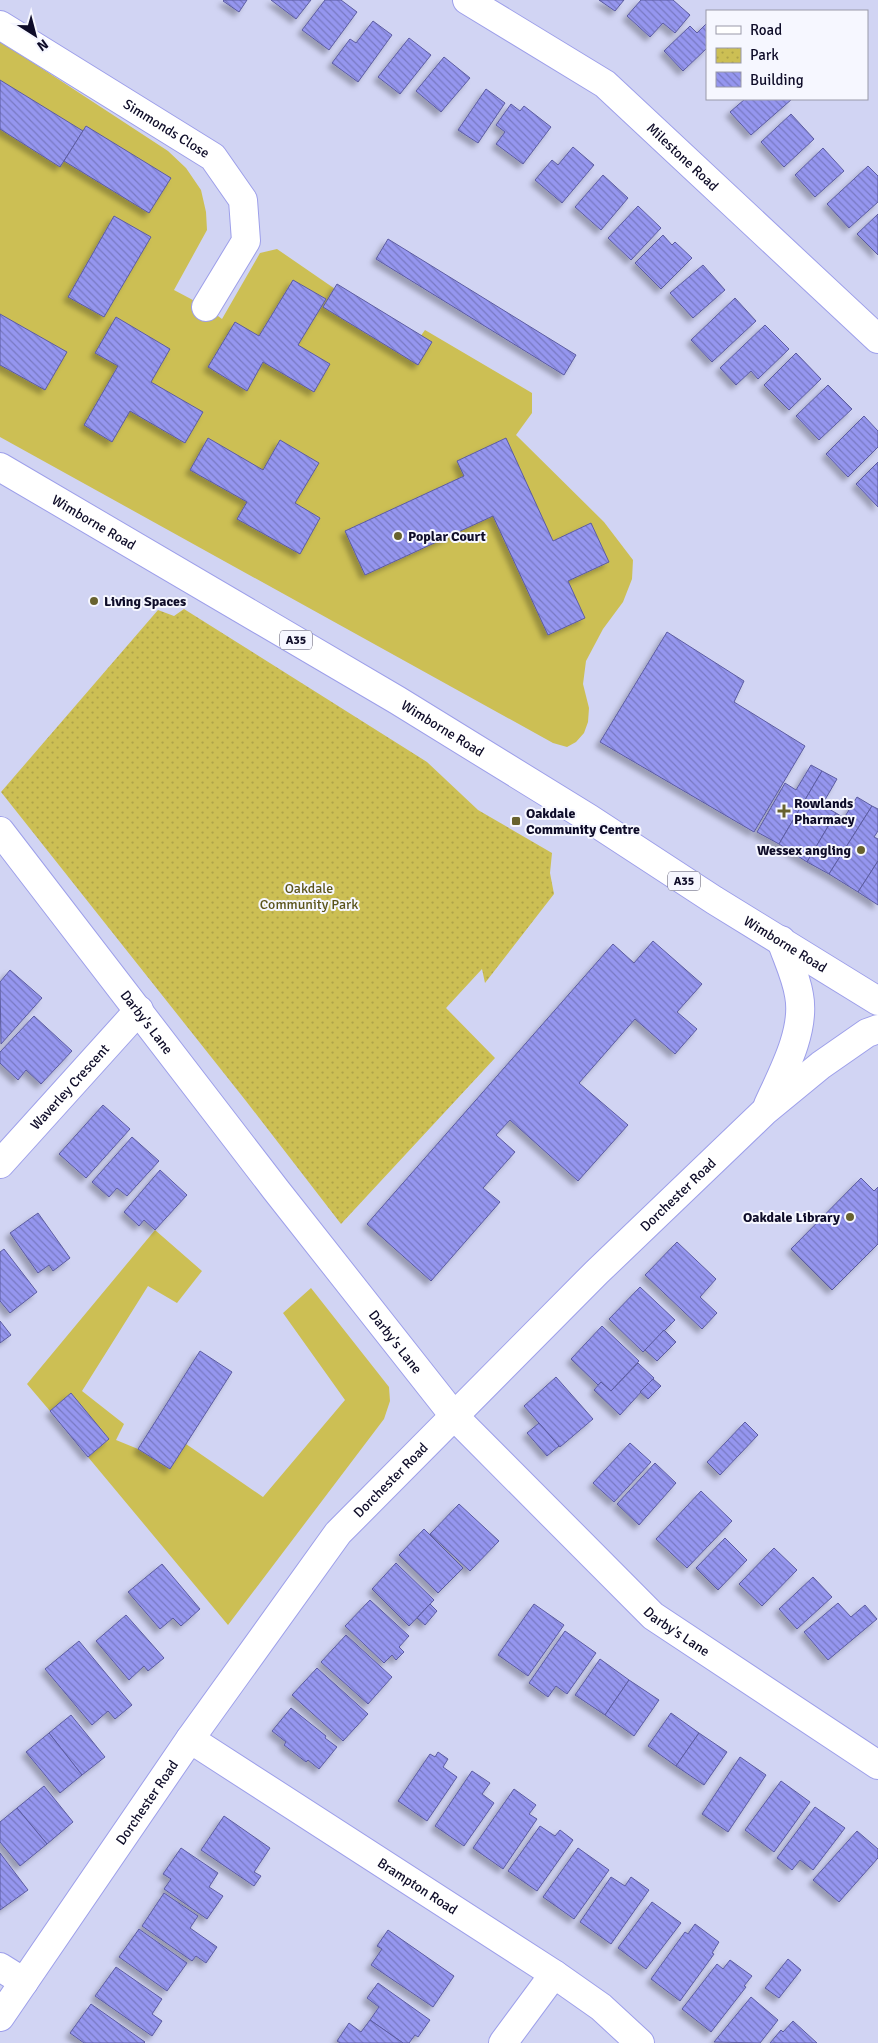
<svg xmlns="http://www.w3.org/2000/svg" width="878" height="2043" font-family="Signika,sans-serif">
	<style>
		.grass { fill: #ccbf54 }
		.park { fill: url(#park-dots) }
		.building { fill: url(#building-back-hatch); stroke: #5c5ca1; filter: url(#shadow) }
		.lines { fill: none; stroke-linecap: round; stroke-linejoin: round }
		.street-casing { stroke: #9d9fea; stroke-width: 30 }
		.secondary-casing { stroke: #9d9fea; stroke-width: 30 }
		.highway-casing { stroke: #9d9fea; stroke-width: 30 }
		.street { stroke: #fff; stroke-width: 28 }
		.secondary { stroke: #fff; stroke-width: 28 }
		.highway { stroke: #fff; stroke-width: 28 }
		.poi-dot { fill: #68622e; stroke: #f6f7ff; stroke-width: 2 }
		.labels { text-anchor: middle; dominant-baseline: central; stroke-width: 4; stroke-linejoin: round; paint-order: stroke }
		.shield { fill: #f6f7ff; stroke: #545268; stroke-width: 1 }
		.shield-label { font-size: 12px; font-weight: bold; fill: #0e0c28 }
		.street-label { font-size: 14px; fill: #0e0c28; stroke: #f6f7ff }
		.poi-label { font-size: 14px; font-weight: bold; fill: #0e0c28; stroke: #f6f7ff; text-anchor: start }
		.park-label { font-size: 14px; fill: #5a531a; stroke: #f6f7ff }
	</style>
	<defs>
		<pattern id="park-dots" width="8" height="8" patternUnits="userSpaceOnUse" patternTransform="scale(1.25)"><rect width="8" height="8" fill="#ccbf54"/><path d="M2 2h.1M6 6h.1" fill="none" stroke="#aea349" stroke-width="1.8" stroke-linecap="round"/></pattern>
		<pattern id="building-back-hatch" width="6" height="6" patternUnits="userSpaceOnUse" patternTransform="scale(1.25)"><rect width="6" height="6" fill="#9596ef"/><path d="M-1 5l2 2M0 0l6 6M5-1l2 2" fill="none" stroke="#7879c2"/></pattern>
		<filter id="shadow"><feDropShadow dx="-4.5" dy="4.5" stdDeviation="2.5" flood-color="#0004"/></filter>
	</defs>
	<rect width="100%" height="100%" fill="#d1d4f3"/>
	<g class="grass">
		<polygon points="0,41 168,151 186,168 201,190 206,212 207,230 174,290 206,307 222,319 260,253 277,249 415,344 425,330 532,393 532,413 516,435 604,522 633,560 632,579 623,602 603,629 586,661 583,684 589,708 588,722 584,733 576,742 567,747 553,743 0,437"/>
		<polygon points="155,1230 202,1271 177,1303 148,1286 82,1391 124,1424 116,1440 138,1449 170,1469 186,1444 263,1497 345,1400 283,1313 311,1288 389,1387 390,1401 384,1419 228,1625 88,1457 109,1439 70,1394 50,1411 27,1384"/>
	</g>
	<polygon class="park" points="184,609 427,762 478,810 552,853 550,873 554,894 485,983 482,969 446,1008 495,1058 341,1224 246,1101 1,792 158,610 174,616"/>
	<g class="building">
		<polygon points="224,0 247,0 239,12 223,1"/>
		<polygon points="271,0 311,0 296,19"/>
		<polygon points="325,0 341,0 357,12 329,50 302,30"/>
		<polygon points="599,0 624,0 615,11"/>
		<polygon points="641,0 673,0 690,15 675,33 663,23 650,37 627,16"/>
		<polygon points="373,21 392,35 358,82 332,63 350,39 356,43"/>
		<polygon points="707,23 707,48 683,71 664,51 690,26 697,33"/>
		<polygon points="409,38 431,55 400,94 378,77"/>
		<polygon points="444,57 470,78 441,112 416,91"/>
		<polygon points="0,80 83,131 60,167 0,129"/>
		<polygon points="486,89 505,103 478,143 458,130"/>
		<polygon points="745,99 792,99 751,135 730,112"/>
		<polygon points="511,104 520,111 524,106 551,127 523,164 496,144 505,132 496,125"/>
		<polygon points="791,114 814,139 784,167 761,142"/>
		<polygon points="86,126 171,178 149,213 64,161"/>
		<polygon points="573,147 594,165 562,203 535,180 552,160 558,165"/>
		<polygon points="823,148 844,171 815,197 795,175"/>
		<polygon points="868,166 878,176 878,202 849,228 827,204"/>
		<polygon points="603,175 628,198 601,230 575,207"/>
		<polygon points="638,206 661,228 631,260 608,238"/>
		<polygon points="878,214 878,255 857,234"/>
		<polygon points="114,216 151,237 104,317 68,297"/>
		<polygon points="663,235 672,245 675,242 692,258 661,289 635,263"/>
		<polygon points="388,239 576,355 564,375 376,259"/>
		<polygon points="703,265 725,290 693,318 670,293"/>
		<polygon points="293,280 326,299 298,345 330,364 314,392 263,362 247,391 208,367 235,322 259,336"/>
		<polygon points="337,284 432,342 418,365 323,307"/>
		<polygon points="735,298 756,321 712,362 691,340"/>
		<polygon points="0,314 67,352 45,390 0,365"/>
		<polygon points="116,317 170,349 151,382 203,412 185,443 130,411 112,442 84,425 118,366 95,353"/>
		<polygon points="765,325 789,349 758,379 751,371 736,385 720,368"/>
		<polygon points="796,353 821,379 789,410 764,385"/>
		<polygon points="828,385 852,409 819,440 796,416"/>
		<polygon points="864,416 878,431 878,447 848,477 826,454"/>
		<polygon points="208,438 263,470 280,440 319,463 295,503 320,518 300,554 237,519 247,502 190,470"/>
		<polygon points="506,438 553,541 591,523 609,562 568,581 585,618 548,635 493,516 365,575 345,531 464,476 457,461"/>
		<polygon points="878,462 878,507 856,484"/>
		<polygon points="667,632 744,681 734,702 805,746 754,832 600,742"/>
		<polygon points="811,765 822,771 779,844 757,832 785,783 796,790"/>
		<polygon points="822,771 837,779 822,805 836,813 807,862 779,844"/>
		<polygon points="857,797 872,806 829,874 807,862 836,813 844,818"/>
		<polygon points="872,806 878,809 878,831 874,837 878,839 878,861 858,892 829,874"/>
		<polygon points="878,861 878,905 858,892"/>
		<polygon points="653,941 702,984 677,1012 697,1029 675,1054 635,1019 579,1083 628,1125 578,1181 510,1120 496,1135 515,1152 483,1188 500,1202 431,1281 367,1224 613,944 634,963"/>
		<polygon points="10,970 42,998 1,1044 0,982"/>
		<polygon points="34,1016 72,1051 41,1084 26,1070 18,1080 0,1063 0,1052"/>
		<polygon points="103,1105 130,1129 86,1178 59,1154"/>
		<polygon points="132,1137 159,1161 127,1196 117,1188 109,1197 92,1182"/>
		<polygon points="160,1170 187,1195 155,1230 144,1220 139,1226 124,1212"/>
		<polygon points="861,1178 874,1191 878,1187 878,1244 832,1290 791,1249"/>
		<polygon points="38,1213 70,1258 53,1271 49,1265 38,1273 10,1233"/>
		<polygon points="677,1242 716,1279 700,1297 717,1313 702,1329 645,1275"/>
		<polygon points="4,1249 37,1292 10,1313 0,1301 0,1252"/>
		<polygon points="640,1287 675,1320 643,1352 609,1319"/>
		<polygon points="0,1321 11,1335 0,1343"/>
		<polygon points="602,1326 639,1361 611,1391 601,1382 598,1385 571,1359"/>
		<polygon points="664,1330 676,1342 657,1361 645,1350"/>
		<polygon points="200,1351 232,1372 170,1469 138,1449"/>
		<polygon points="638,1363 654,1378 620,1415 594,1390 601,1382 611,1391"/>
		<polygon points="556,1377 593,1419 560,1447 524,1406"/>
		<polygon points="653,1379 661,1386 648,1399 640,1392"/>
		<polygon points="71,1393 109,1439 88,1457 50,1411"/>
		<polygon points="745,1422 758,1435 720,1475 707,1462"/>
		<polygon points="539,1423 559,1446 547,1456 527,1433"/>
		<polygon points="630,1443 651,1462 614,1502 593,1483"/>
		<polygon points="655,1463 676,1483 639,1525 617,1504"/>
		<polygon points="701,1491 732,1521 687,1568 656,1539"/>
		<polygon points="459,1504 499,1541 470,1571 430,1534"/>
		<polygon points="424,1529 463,1568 438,1593 399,1555"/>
		<polygon points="725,1538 747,1560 718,1590 696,1568"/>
		<polygon points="774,1548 797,1570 762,1606 739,1584"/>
		<polygon points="396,1563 434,1600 409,1626 372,1589"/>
		<polygon points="162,1564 200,1609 181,1626 173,1618 160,1629 128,1592"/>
		<polygon points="813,1577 832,1597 797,1629 779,1609"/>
		<polygon points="370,1600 409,1636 399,1647 404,1652 396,1660 392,1655 384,1663 345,1626"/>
		<polygon points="838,1603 851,1617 865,1605 877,1619 828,1660 804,1632"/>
		<polygon points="430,1604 437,1611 425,1625 417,1618"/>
		<polygon points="534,1604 564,1625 528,1676 498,1655"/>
		<polygon points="126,1615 164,1658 148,1671 144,1666 129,1680 96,1641"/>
		<polygon points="565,1631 596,1653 567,1694 556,1686 548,1697 529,1683"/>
		<polygon points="346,1635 392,1677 368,1704 321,1662"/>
		<polygon points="79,1641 132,1705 115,1719 108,1711 92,1725 45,1669"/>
		<polygon points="600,1659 629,1680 605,1715 575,1695"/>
		<polygon points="317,1668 368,1714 343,1741 292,1695"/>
		<polygon points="629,1680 659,1700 634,1736 605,1715"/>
		<polygon points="291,1708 326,1736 325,1738 337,1747 319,1769 308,1760 306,1762 284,1745 286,1742 272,1731"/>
		<polygon points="671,1713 699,1733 676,1766 648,1746"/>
		<polygon points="71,1715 105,1757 82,1775 49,1733"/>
		<polygon points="49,1733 82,1775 60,1793 26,1752"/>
		<polygon points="699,1733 727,1752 704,1785 676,1766"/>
		<polygon points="438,1752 448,1759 443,1767 457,1777 427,1821 398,1801 430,1754 435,1757"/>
		<polygon points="740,1757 766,1775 728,1832 702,1814"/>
		<polygon points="472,1771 490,1783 482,1794 494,1803 464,1846 435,1826"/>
		<polygon points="781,1781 810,1802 774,1852 745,1830"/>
		<polygon points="44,1786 73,1822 47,1844 17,1808"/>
		<polygon points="514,1789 536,1805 529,1814 537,1819 503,1869 473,1848"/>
		<polygon points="815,1807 845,1828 813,1870 800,1860 792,1870 777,1858"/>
		<polygon points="17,1808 47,1844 20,1866 0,1842 0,1822"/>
		<polygon points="224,1816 270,1848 254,1872 261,1876 254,1886 201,1850"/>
		<polygon points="540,1826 555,1836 560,1830 573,1840 537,1891 508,1871"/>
		<polygon points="857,1831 878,1849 878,1858 839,1902 813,1880"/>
		<polygon points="181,1848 218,1873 209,1887 223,1896 207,1919 164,1889 171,1879 163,1874"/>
		<polygon points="578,1848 609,1870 574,1919 543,1897"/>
		<polygon points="0,1853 28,1890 0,1910"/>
		<polygon points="611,1877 625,1886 631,1877 649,1890 611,1944 580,1922"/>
		<polygon points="164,1893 198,1916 190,1928 217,1947 206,1963 196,1956 192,1961 142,1926"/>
		<polygon points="652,1902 681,1923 646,1969 618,1948"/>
		<polygon points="695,1924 719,1942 712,1953 714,1954 680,2001 651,1979 685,1932 688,1934"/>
		<polygon points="139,1929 187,1963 167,1991 119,1957"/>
		<polygon points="388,1930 454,1976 433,2007 371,1965 382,1949 377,1946"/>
		<polygon points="788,1959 801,1970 779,1998 765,1988"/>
		<polygon points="730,1960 752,1976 744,1986 746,1987 711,2032 682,2009 717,1964 723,1969"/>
		<polygon points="116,1967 162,1999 152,2014 162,2021 152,2036 95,1996"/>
		<polygon points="378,1983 430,2020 418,2037 415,2035 409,2043 403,2043 370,2020 379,2007 367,1998"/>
		<polygon points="751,1997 778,2020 760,2043 714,2042"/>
		<polygon points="91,2004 145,2042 144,2043 84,2043 70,2033"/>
		<polygon points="370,2020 403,2043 340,2043 337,2041 349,2023 361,2032"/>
		<polygon points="793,2021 817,2043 770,2043 781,2030 783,2032"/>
	</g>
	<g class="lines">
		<defs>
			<g id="street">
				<path id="s1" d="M467 0 605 84 878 339"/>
				<path id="s2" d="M0 25 213 157 243 200 246 241 206 307"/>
				<path id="s3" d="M0 831 276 1190 455 1417 653 1616 878 1765"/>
				<path id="s4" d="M0 1164 139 1010"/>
				<path id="s5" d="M190 1739 554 1974 601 2007 640 2043"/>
				<polyline points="0,1967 24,1982"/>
				<polyline points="503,2043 554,1974"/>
			</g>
			<g id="secondary">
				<path d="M768 1105C782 1074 806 1031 799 995 796 976 787 958 781 940"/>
				<path id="s6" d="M0 2017 190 1739 338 1533 597 1272 765 1111 821 1065 867 1033 878 1029"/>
			</g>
			<g id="highway">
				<path id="s7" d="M0 467 397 700 590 819 714 900 878 1001"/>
			</g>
		</defs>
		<use href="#street" class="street-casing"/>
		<use href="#secondary" class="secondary-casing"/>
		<use href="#highway" class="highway-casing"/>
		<use href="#street" class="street"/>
		<use href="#secondary" class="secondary"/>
		<use href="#highway" class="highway"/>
	</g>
	<g class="poi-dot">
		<circle cx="398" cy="536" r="5"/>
		<circle cx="94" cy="601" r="5"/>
		<path d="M781.5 803.5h5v5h5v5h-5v5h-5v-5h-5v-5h5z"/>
		<rect x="511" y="816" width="10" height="10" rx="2.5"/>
		<circle cx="861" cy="850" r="5"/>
		<circle cx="850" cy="1217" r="5"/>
	</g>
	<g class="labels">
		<g class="shield">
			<rect x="280" y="630.5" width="32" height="19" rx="4"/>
			<rect x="668" y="871.5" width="32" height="19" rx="4"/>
		</g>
		<g class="shield-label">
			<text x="296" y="640">A35</text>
			<text x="684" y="881">A35</text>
		</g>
		<g class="street-label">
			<text stroke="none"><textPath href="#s2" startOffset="196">Simmonds Close</textPath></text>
			<text stroke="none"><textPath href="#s1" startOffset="268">Milestone Road</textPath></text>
			<text stroke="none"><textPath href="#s7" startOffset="109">Wimborne Road</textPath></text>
			<text stroke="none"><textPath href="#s7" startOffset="514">Wimborne Road</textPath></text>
			<text stroke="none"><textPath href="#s7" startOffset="919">Wimborne Road</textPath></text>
			<text stroke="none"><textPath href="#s3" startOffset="241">Darby's Lane</textPath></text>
			<text stroke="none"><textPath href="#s4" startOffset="104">Waverley Crescent</textPath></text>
			<text stroke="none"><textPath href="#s6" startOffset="1070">Dorchester Road</textPath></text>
			<text stroke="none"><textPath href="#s3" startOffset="646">Darby's Lane</textPath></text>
			<text stroke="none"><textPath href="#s6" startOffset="665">Dorchester Road</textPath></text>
			<text stroke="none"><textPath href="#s3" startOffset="1051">Darby's Lane</textPath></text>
			<text stroke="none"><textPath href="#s6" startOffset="260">Dorchester Road</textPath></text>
			<text stroke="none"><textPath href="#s5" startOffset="271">Brampton Road</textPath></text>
		</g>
		<g class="poi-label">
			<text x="408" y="536">Poplar Court</text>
			<text x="104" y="601">Living Spaces</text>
			<text x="794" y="803">Rowlands<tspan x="794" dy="16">Pharmacy</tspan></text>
			<text x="526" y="813">Oakdale<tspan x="526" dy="16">Community Centre</tspan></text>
			<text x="851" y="850" text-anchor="end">Wessex angling</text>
			<text x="840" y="1217" text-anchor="end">Oakdale Library</text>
		</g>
		<g class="park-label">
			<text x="309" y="888">Oakdale<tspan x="309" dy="16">Community Park</tspan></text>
		</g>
	</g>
	<rect x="706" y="10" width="162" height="90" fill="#f6f7ff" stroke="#9999a9"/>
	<rect x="716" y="26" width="25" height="8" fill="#ffffff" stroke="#9999a9"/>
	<text x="750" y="35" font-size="15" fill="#0e0c28">Road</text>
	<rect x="716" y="48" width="25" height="15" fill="url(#park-dots)" stroke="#9999a9"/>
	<text x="750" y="60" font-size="15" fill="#0e0c28">Park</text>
	<rect x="716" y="72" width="25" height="15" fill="url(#building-back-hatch)" stroke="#9999a9"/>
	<text x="750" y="85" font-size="15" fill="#0e0c28">Building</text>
	<g transform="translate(35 35) rotate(144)" stroke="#f6f7ff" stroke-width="4" paint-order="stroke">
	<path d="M0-4L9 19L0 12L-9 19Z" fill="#0e0c28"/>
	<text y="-8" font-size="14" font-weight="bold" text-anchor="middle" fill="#0e0c28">N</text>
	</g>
</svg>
